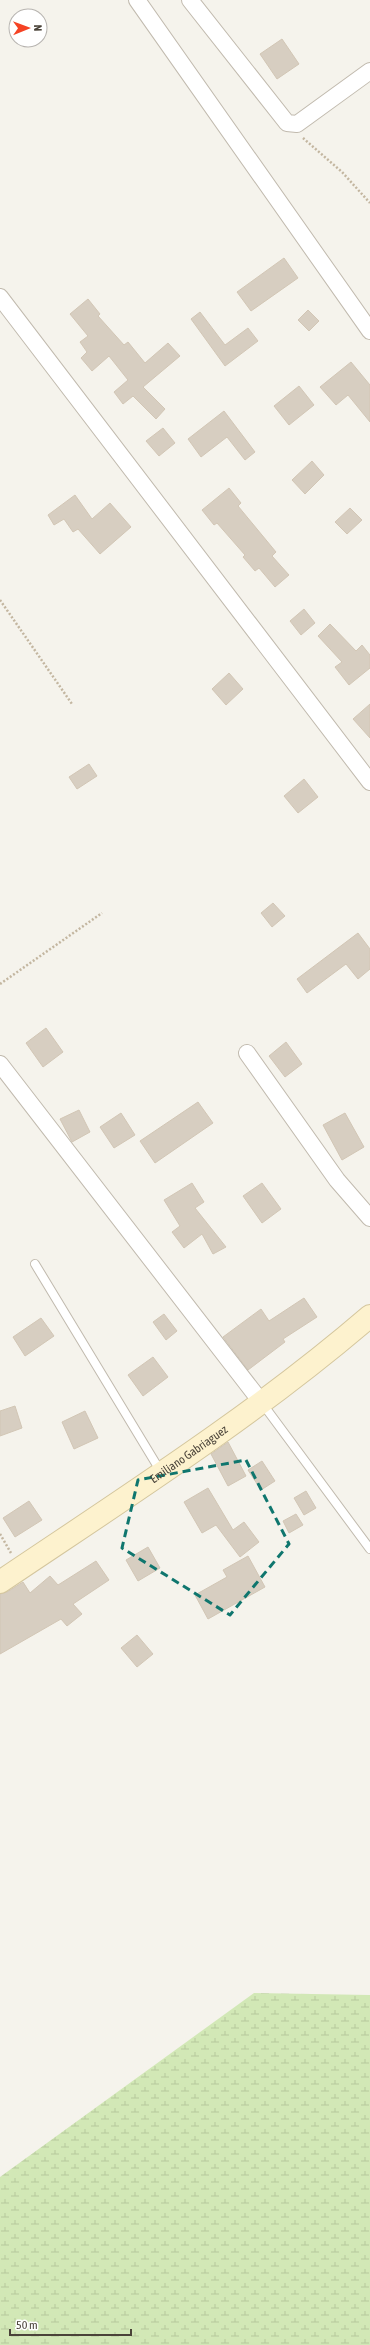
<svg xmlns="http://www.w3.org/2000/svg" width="370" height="2345" font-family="'Asap Condensed',sans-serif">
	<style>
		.wetland { fill: url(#wetland-marsh) }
		.building { fill: #d7cec1; stroke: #d2c6b5 }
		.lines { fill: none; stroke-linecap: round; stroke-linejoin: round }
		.lane-casing { stroke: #c1baae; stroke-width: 10 }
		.street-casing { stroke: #c1baae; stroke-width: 18 }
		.secondary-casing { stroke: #d4c69d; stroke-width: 24 }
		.path { stroke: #c3b6a0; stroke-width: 2.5; stroke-dasharray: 2 2; stroke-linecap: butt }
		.lane { stroke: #fff; stroke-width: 8 }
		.street { stroke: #fff; stroke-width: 16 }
		.secondary { stroke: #fdf2ce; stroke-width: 22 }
		.marked { fill: none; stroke: #0f766e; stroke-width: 3; stroke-dasharray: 8 5; stroke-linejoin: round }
		.labels { text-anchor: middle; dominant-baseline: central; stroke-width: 3; stroke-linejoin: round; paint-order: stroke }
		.street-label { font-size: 12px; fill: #4a4339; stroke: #fff }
	</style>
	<defs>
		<pattern id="wetland-marsh" width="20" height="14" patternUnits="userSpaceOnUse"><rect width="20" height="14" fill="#d2e8b6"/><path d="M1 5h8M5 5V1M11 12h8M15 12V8" fill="none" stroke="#b6c89d"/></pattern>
	</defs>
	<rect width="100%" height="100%" fill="#f5f3ec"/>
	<polygon class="wetland" points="254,1993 370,1995 370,2345 0,2345 0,2177"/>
	<g class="building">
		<polygon points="282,39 299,64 277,79 260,54"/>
		<polygon points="284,258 298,278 251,311 237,292"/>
		<polygon points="88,299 100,314 98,316 124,345 128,342 145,363 168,343 180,356 143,387 165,409 156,419 133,396 123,404 114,392 128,380 109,356 92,371 81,358 87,352 80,342 88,336 70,314"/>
		<polygon points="308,310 319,321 309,331 298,320"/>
		<polygon points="200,312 225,345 248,328 258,341 225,366 191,319"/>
		<polygon points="351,362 370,385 370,422 348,395 336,405 320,387"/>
		<polygon points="299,386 314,405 289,425 274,406"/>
		<polygon points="224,411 255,452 245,460 227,437 201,457 188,439"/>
		<polygon points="163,428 175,443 159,456 146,441"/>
		<polygon points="312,461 324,475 305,494 292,480"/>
		<polygon points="229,488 241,503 238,506 276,552 272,556 289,575 275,587 259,568 255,571 243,557 245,555 217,523 214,525 202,510"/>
		<polygon points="75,495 92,519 110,503 131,527 100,554 78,529 73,532 64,519 54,525 48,515"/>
		<polygon points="350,508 362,520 347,534 335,522"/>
		<polygon points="304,609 315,623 301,635 290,621"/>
		<polygon points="330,624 356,651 362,645 370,655 370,668 349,685 335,667 342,662 318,636"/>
		<polygon points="229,673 243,689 226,705 212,689"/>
		<polygon points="370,704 370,738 353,719"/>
		<polygon points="89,764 97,776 77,789 69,777"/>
		<polygon points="304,779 318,797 298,813 284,796"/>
		<polygon points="273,903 285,916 272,927 261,913"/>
		<polygon points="358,933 370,949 370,969 358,979 346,964 307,993 297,979"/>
		<polygon points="46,1028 63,1052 43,1067 26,1043"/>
		<polygon points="286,1042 302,1064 285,1077 269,1056"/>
		<polygon points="198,1102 213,1123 155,1163 140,1141"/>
		<polygon points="79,1110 90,1132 72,1142 60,1119"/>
		<polygon points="121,1113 135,1135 114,1148 100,1127"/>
		<polygon points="345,1113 364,1147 342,1160 323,1125"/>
		<polygon points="192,1183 204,1202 195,1208 226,1247 213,1254 202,1234 184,1248 172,1232 180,1226 164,1200"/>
		<polygon points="262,1183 281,1209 262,1223 243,1196"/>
		<polygon points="304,1298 317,1317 283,1339 285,1342 248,1370 223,1337 261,1309 269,1321"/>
		<polygon points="164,1314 177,1331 166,1340 153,1322"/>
		<polygon points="41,1318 54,1336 25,1356 13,1337"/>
		<polygon points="153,1357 168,1377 143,1396 128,1375"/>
		<polygon points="15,1406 22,1428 0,1436 0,1411"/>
		<polygon points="85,1411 98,1438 74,1449 62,1422"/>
		<polygon points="228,1442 246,1476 228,1486 211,1454"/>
		<polygon points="262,1461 275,1481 261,1490 248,1470"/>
		<polygon points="208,1488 233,1530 244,1522 259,1542 240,1557 216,1525 202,1533 184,1502"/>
		<polygon points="306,1491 316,1508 304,1515 294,1498"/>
		<polygon points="29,1501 42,1520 15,1537 3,1518"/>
		<polygon points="296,1514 303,1525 289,1533 283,1521"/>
		<polygon points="148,1547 160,1568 138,1581 126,1560"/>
		<polygon points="248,1556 265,1587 208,1619 195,1595 227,1577 223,1570"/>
		<polygon points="96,1561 109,1580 73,1604 82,1614 67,1626 61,1619 0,1654 0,1594 7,1592 23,1582 30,1593 50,1576 58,1585"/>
		<polygon points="137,1635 153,1654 137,1667 121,1648"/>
	</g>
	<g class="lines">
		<defs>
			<g id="lane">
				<polyline points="35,1264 161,1472"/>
				<polyline points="262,1403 370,1549"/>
			</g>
			<g id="street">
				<polyline points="137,0 370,331"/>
				<polyline points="190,0 287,123 297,124 370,71"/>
				<polyline points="0,297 370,782"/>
				<polyline points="247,1053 337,1180 370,1218"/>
				<polyline points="0,1064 262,1403"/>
			</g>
			<g id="secondary">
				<path id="s1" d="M0 1582C126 1497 255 1415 370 1316"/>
			</g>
		</defs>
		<use href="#lane" class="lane-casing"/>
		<use href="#street" class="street-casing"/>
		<use href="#secondary" class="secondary-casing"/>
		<g class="path">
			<polyline points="303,138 342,172 370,203"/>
			<polyline points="0,600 72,704"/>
			<polyline points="0,984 102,913"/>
			<polyline points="0,1534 11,1553"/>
		</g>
		<use href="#lane" class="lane"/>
		<use href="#street" class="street"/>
		<use href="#secondary" class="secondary"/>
	</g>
	<path class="marked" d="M246 1460 289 1544 230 1615 122 1548 138 1480Z"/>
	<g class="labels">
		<g class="street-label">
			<text stroke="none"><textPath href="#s1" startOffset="228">Emiliano Gabriaguez</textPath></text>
		</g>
	</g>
	<g transform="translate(28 28) rotate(89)"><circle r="19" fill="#ffffff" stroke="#b7b4b0"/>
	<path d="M0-3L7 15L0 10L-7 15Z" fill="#f54324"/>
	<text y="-6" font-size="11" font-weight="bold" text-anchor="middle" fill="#4a4339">N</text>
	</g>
	<path d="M10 2329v6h121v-6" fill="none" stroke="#4a4339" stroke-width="2"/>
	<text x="16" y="2329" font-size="12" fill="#4a4339" stroke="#ffffff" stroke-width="3" paint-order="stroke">50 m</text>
</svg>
